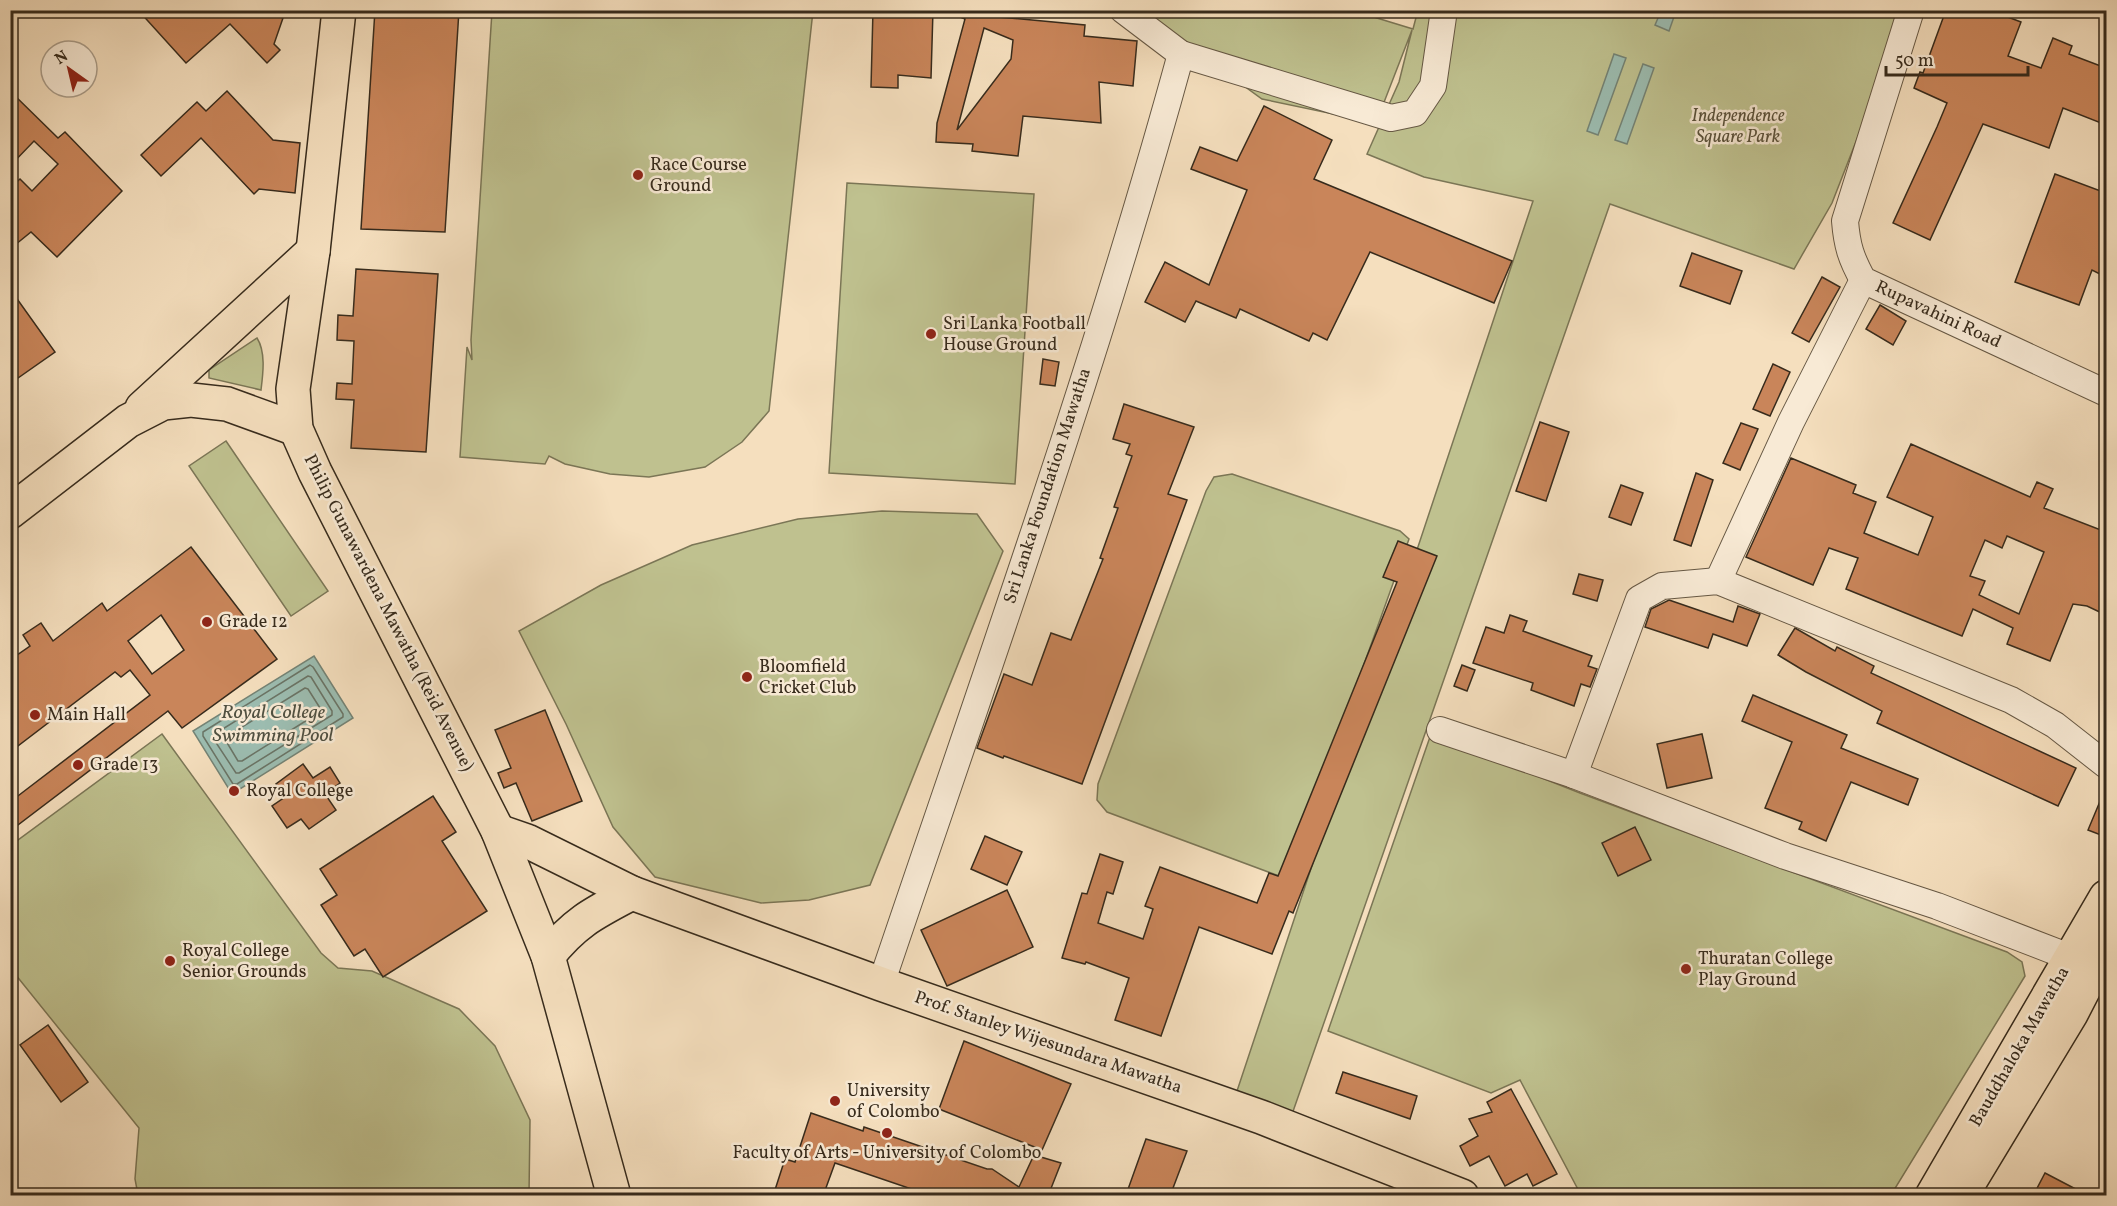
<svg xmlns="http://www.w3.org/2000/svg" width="2117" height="1206" font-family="Vollkorn,serif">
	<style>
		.green { fill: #bfc18f; stroke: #7b7656; stroke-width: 1.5 }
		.water { fill: #9cbdb1; stroke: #748375; stroke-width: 1.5 }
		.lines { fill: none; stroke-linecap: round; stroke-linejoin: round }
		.shore { stroke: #6a7466; stroke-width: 1.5 }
		.building { fill: #c9855a; stroke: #372b1c; stroke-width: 1.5; fill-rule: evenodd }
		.minor-casing { stroke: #665844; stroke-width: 28 }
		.major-casing { stroke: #372b1c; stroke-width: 36 }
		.minor { stroke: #f8ead5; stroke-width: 26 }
		.major { stroke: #f5dfbe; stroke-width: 33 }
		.poi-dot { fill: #8f2418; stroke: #f8ead5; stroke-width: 2 }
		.labels { text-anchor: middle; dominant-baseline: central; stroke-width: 5; stroke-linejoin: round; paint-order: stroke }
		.park-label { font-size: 18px; font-style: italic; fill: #595039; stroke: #f8ead5 }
		.poi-label { font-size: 18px; fill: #372b1c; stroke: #f8ead5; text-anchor: start }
		.street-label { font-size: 18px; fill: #372b1c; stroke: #f8ead5 }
		.water-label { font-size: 20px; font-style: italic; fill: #505041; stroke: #f8ead5 }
	</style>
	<rect width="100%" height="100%" fill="#f5dfbe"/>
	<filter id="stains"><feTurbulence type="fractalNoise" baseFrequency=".00333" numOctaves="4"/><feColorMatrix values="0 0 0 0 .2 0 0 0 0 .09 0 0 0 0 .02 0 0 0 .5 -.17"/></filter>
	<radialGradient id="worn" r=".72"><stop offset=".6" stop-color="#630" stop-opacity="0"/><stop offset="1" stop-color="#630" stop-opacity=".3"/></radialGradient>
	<g class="green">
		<polygon points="1418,10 1907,11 1832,203 1794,269 1610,204 1290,1120 1235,1097 1533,201 1424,177 1367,154 1399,82 1412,30 1376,123 1262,99 1141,11 1354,11 1413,29"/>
		<polygon points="492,11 813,11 769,411 742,442 705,467 649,477 610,474 565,464 549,456 545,464 460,457 467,347 472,360 471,340"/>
		<polygon points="847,183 1034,194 1015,484 829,473"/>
		<path d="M257 338C266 352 263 374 261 390L209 378V370Z"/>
		<polygon points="226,441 328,591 291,616 189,466"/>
		<polygon points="1232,474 1400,531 1409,539 1312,809 1279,876 1107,812 1097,800 1098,784 1206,491 1214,477"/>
		<polygon points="882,511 977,514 1003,551 870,885 809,900 761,903 655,877 613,827 566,724 519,631 601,585 692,545 798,519"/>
		<polygon points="162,734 321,953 338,968 372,971 459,1009 495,1046 530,1120 529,1195 138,1195 135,1179 139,1128 11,969 10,846"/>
		<polygon points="1431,734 1580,793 2007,952 2022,962 2025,976 1891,1195 1581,1195 1520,1080 1491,1093 1328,1031"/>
	</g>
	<g class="water">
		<polygon points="1661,11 1676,11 1669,31 1655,25"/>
		<polygon points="1614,54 1626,58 1598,135 1587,131"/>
		<polygon points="1643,64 1654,68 1627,144 1615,140"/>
		<polygon points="314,656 353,718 232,794 193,731"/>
	</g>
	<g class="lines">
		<g class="shore">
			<polygon points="310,665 313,667 343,714 343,717 237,784 233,784 203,736 203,732"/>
			<polygon points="308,676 311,677 332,711 332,715 239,773 236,773 213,738 213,735"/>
			<polygon points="305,688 308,689 320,708 320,712 242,761 238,761 226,741 226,737"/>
		</g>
	</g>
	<g class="building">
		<polygon points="138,10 270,10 270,14 283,18 274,44 280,50 267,63 230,24 186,63"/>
		<polygon points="375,10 459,10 445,232 361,229"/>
		<polygon points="873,10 933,10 931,78 898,75 898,88 871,87"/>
		<path d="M967 10H1002L999 17 1085 25 1084 36 1137 41 1133 86 1099 82 1101 123 1023 116 1018 156 972 151 973 144 936 142 937 123 965 19 958 16 959 13 966 14ZM984 28 1013 40 1011 59 957 130Z"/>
		<polygon points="1946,10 1989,10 2021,22 2008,56 2041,68 2053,38 2072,46 2069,54 2106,68 2106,125 2063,108 2049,148 1983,124 1930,240 1893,223 1937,127 1947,103 1914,88 1920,72 1923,73"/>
		<polygon points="10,91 58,138 65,132 122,191 57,257 31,232 10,249 10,188 20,179 32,191 58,164 34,141 10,166"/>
		<polygon points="227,91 273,140 300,143 295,193 259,189 254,194 201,138 161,176 141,155 197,102 206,111"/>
		<polygon points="1264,106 1332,140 1314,179 1512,261 1494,303 1370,252 1327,340 1313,333 1309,341 1240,309 1236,318 1196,301 1185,322 1145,302 1165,262 1209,285 1247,190 1191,169 1200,147 1237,161"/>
		<polygon points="2055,174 2106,193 2106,277 2092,270 2079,305 2015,282"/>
		<polygon points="1692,253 1742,271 1730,304 1680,286"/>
		<polygon points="356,269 438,274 426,452 351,448 354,400 336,399 337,383 352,384 354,341 337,340 338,315 353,316"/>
		<polygon points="1822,277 1840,287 1809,342 1792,333"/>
		<polygon points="10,289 55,352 18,378 10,366"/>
		<polygon points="1880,305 1906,321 1893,345 1866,329"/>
		<polygon points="1043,359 1059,362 1055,386 1040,384"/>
		<polygon points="1773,364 1790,372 1770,416 1753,409"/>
		<polygon points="1124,404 1194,427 1168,494 1187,500 1082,784 1004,756 1003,758 977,748 1004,674 1032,685 1051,633 1071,640 1103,559 1100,558 1118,508 1114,507 1132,456 1126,454 1130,444 1113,439"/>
		<polygon points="1540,422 1569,432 1546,501 1516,491"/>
		<polygon points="1741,423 1758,429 1740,470 1723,463"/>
		<path d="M1911 444 2030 497 2037 482 2053 489 2044 508 2106 532V551L2100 569 2106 571V615L2087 606 2073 604 2050 661 2007 644 2013 628 1973 609 1962 636 1846 589 1858 558 1829 548 1813 585 1746 557 1791 458 1856 485 1853 493 1876 502 1864 533 1918 555 1933 517 1887 497ZM2007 536 2044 552 2019 614 1979 595 1985 581 1970 576 1985 540 2002 548Z"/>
		<polygon points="1696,473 1713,480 1691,546 1674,540"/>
		<polygon points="1621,485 1643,493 1631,525 1609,517"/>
		<polygon points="1398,541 1437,556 1293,913 1289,911 1272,954 1199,927 1161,1036 1115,1020 1129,978 1086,962 1085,964 1062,958 1082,893 1087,894 1100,854 1123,862 1113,894 1107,892 1098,923 1143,939 1153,909 1145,906 1160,867 1257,903 1269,873 1278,876 1397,582 1383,577"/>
		<path d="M191 547 277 659 182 728 168 711 10 831V802L150 695 130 670 121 677 115 672 10 752V660L30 646 23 635 41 623 53 641 102 603 107 611ZM161 615 184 650 152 674 128 641Z"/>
		<polygon points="1579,574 1603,580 1597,601 1573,594"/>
		<polygon points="1669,600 1733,622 1738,606 1760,614 1747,646 1713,634 1708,648 1645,627 1651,609"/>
		<polygon points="1510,615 1527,621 1523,631 1592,656 1588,666 1597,669 1590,687 1581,684 1574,706 1531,690 1533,683 1473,663 1486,627 1504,633"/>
		<polygon points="1795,628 1835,651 1837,647 1874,666 1871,673 2076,768 2058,806 1877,723 1882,711 1806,672 1778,655"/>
		<polygon points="1462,665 1475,670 1467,691 1454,686"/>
		<polygon points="1753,695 1847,735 1841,748 1918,779 1908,805 1851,782 1826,841 1799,829 1802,822 1765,808 1792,742 1742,721"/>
		<polygon points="545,710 582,801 532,821 516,783 504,788 498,773 511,768 495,730"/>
		<polygon points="1702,734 1712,778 1667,788 1657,744"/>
		<polygon points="303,764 313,778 330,767 340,783 325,794 336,810 309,829 301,819 287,828 272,806 285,797 276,784"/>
		<polygon points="2106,787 2106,837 2088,830"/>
		<polygon points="433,796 456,832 442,841 487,911 383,977 365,949 354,956 321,905 337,895 320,869"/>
		<polygon points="1635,827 1651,860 1618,876 1602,843"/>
		<polygon points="985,836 1022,852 1007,885 971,869"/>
		<polygon points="1007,890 1033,947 947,986 921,930"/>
		<polygon points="48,1025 88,1082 61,1102 20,1045"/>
		<polygon points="964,1041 1071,1084 1042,1150 939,1109"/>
		<polygon points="1343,1072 1417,1096 1410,1119 1336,1093"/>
		<polygon points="1511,1089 1557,1174 1533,1186 1527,1174 1505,1186 1489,1156 1470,1166 1460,1146 1478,1136 1469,1119 1492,1112 1487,1102"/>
		<polygon points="811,1113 863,1131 864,1127 987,1169 992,1169 1019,1187 1034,1155 1061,1163 1048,1196 932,1196 835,1163 823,1196 773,1196 785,1159 795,1162"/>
		<polygon points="1146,1139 1187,1151 1170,1196 1137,1196 1127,1192"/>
		<polygon points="2045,1173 2089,1196 2033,1196"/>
	</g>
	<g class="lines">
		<defs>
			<g id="minor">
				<path d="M1911 10 1845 221C1847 246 1851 258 1863 280L2106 393"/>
				<polyline points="1181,54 1391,118 1415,113 1433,86 1444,10"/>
				<polyline points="1718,581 1791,422 1863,280"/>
				<polyline points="1440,730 1574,775 1785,856 1937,906 2072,958"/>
				<polyline points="1574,775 1639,599 1662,586 1718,581 2011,700 2055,725 2106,765"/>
				<path d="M881 984C985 676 1095 368 1181 54L1123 10"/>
			</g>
			<g id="major">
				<polyline points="339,10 313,251 293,389 296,429 315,472 498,831 548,956 614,1196"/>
				<polyline points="142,408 313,251"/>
				<polyline points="10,512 128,421 163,403 191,400 227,404 296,429"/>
				<polyline points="498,831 527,841 632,893 881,984 1261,1117 1462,1196"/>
				<path d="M548 956C575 922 594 913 632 893"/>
				<polyline points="1932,1196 2106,897"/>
				<polyline points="1961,1196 2071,1014 2106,946"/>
			</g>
		</defs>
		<use href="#minor" class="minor-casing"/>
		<use href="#major" class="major-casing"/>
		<use href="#minor" class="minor"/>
		<use href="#major" class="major"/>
	</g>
	<g class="poi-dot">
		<circle cx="638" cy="175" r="6"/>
		<circle cx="931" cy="334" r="6"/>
		<circle cx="207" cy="622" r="6"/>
		<circle cx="747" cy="677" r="6"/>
		<circle cx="35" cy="715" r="6"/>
		<circle cx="78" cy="765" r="6"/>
		<circle cx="234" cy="791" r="6"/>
		<circle cx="170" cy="961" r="6"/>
		<circle cx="1686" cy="969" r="6"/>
		<circle cx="835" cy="1101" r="6"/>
		<circle cx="887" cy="1133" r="6"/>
	</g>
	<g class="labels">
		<g class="park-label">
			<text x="1738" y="116">Independence<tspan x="1738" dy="21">Square Park</tspan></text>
		</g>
		<g class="poi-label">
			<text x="650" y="165">Race Course<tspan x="650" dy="21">Ground</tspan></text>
			<text x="943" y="324">Sri Lanka Football<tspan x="943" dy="21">House Ground</tspan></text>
			<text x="219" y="622">Grade 12</text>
			<text x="759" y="667">Bloomfield<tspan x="759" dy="21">Cricket Club</tspan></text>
			<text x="47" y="715">Main Hall</text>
			<text x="90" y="765">Grade 13</text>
			<text x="246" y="791">Royal College</text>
			<text x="182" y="951">Royal College<tspan x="182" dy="21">Senior Grounds</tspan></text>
			<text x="1698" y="959">Thuratan College<tspan x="1698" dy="21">Play Ground</tspan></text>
			<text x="847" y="1091">University<tspan x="847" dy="21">of Colombo</tspan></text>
			<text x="887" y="1153" text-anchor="middle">Faculty of Arts - University of Colombo</text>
		</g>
		<g class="street-label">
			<text transform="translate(1938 315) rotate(25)">Rupavahini Road</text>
			<text transform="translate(1048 486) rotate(-72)">Sri Lanka Foundation Mawatha</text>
			<text transform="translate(388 613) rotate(63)">Philip Gunawardena Mawatha (Reid Avenue)</text>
			<text transform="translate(1048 1043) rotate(19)">Prof. Stanley Wijesundara Mawatha</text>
			<text transform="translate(2020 1047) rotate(-60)">Bauddhaloka Mawatha</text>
		</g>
		<g class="water-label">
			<text x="273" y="713">Royal College<tspan x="273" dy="23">Swimming Pool</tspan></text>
		</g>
	</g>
	<rect width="2117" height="1206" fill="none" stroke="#f5dfbe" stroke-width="36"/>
	<rect x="12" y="12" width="2093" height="1182" fill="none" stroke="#372b1c" stroke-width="3"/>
	<rect x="18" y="18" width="2081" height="1170" fill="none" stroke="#372b1c" stroke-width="1.5"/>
	<g transform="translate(69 69) rotate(326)"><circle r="28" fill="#f8ead5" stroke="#ab9e8b" stroke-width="1.5"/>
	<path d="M0-4.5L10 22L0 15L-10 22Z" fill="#8f2418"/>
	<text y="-9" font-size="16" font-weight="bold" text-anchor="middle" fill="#372b1c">N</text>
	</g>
	<path d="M1886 66v9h142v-9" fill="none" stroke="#372b1c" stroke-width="3"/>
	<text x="1895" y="66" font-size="18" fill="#372b1c" stroke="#f8ead5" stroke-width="4.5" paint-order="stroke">50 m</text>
	<rect width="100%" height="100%" filter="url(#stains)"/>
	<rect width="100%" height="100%" fill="url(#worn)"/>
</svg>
